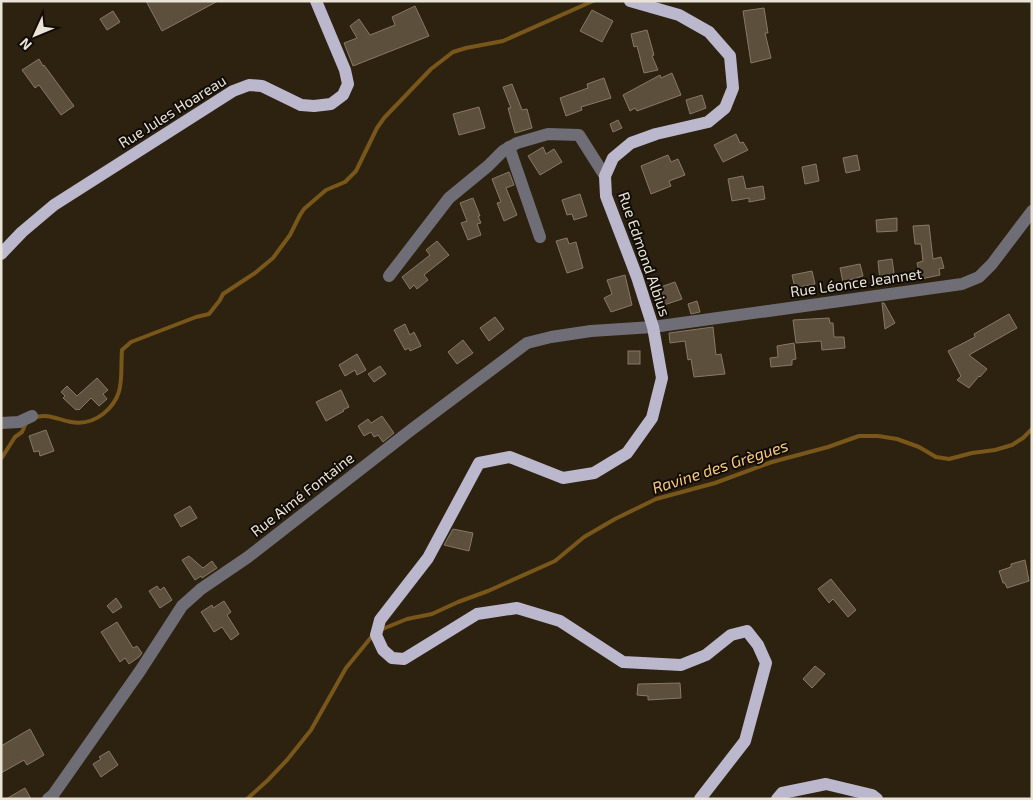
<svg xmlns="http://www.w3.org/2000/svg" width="1033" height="800" font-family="'Exo 2',sans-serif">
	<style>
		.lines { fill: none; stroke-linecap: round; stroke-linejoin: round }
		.stream { stroke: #79571a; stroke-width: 4 }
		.building { fill: #5c503d; stroke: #867965 }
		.minor { stroke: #6f6e77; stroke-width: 12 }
		.major { stroke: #bbb8cd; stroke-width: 12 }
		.labels { text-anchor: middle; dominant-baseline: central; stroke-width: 4; stroke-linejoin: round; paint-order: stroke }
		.street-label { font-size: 15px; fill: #eae3d8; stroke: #110c06 }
		.water-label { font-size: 16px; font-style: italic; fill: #fac97b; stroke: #110c06 }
	</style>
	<rect width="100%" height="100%" fill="#2d2210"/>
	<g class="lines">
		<g class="stream">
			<path d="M33 418C48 413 56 419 71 422 82 424 94 421 103 414 126 396 120 376 122 350L131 342 196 317 209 314 220 300 223 294 255 273 273 258 290 235 300 215 304 209 326 190 345 182 356 171 377 128 384 118 431 69 453 52 466 48 503 41 593 1"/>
			<polyline points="1,459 15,437 22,432 26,423"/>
			<polyline points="380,630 407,619 432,614 458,602 488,591 555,561 584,537 615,519 656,499 715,483 772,462 828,447 859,436 878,436 897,439 919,447 936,457 949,459 972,453 995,450 1012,445 1023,438 1032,429"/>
			<polyline points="247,799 268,780 287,760 311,730 346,668 373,635"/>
		</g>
	</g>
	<g class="building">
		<polygon points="146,1 218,1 162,31"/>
		<polygon points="415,6 429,36 353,66 344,43 357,38 350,26 359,19 370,35 395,25 392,17"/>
		<polygon points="764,8 768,33 765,33 771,58 751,63 743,11"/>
		<polygon points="592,10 613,21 602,42 580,31"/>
		<polygon points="113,11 120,22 107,30 100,19"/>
		<polygon points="647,30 654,55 652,56 658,70 644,73 637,46 634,47 631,34"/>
		<polygon points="39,59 43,66 44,65 74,106 61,115 39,85 35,88 22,70"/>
		<polygon points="672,73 681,95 637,111 635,108 630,111 623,95 660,75 661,78"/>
		<polygon points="604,78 611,98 581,107 582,110 566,116 560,98 588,88 587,84"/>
		<polygon points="512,84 522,110 527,109 532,128 515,133 508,108 511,108 503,87"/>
		<polygon points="702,95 706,108 690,114 686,100"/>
		<polygon points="479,107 485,128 459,135 453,114"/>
		<polygon points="618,120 622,128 613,132 610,124"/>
		<polygon points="736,134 740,143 743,142 748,150 723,162 714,145"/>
		<polygon points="543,147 546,154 554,149 562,162 540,175 528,156"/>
		<polygon points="668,155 671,162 678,159 685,175 669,181 671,186 651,194 641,166"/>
		<polygon points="857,155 860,170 846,173 843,158"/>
		<polygon points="816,164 819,181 805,184 802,167"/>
		<polygon points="509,172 514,185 506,188 517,215 504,221 497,203 501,202 492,179"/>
		<polygon points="743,176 746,189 763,186 765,199 749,202 749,198 732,201 728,179"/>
		<polygon points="580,194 587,216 574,220 572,214 567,215 562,200"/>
		<polygon points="473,198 480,216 478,216 481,223 477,224 481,235 468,240 461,223 467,221 460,203"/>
		<polygon points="897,218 897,231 877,232 876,220"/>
		<polygon points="929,225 933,259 941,257 944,268 939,269 940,275 921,279 917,263 923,261 921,244 915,244 913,226"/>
		<polygon points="567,238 569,244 576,242 583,268 567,273 556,241"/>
		<polygon points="437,241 449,255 424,275 428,280 417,289 414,285 410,289 402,277 430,255 426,250"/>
		<polygon points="892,259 895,280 880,281 878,261"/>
		<polygon points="860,264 863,276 843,282 840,268"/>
		<polygon points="812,271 815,284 795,288 792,275"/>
		<polygon points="625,275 632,305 611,312 604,298 612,294 607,280"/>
		<polygon points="675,282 682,299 661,306 655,289"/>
		<polygon points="697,301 700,312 691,314 688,304"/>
		<polygon points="882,303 884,303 895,323 885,329"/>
		<polygon points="1009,314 1017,328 969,355 987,369 980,377 979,376 969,388 957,380 961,376 948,351 975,337 974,334"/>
		<polygon points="495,317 504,329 489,341 480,328"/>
		<polygon points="829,318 830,323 833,323 834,337 844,337 845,348 822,350 821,341 796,343 793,320"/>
		<polygon points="405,324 410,335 414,332 421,346 410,351 409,348 405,350 394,330"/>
		<polygon points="713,327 716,355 721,354 725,374 694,377 691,359 688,360 685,341 670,343 669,333"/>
		<polygon points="463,340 473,353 457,364 448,352"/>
		<polygon points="794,343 796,359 792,360 792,365 771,367 770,358 778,357 777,346"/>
		<rect x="628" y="351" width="12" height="13"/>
		<polygon points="357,354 366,370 357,375 355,370 345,376 339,365"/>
		<polygon points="380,366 386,374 374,382 368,374"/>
		<polygon points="97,378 108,390 103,394 107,399 99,406 91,398 79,410 78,409 76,410 63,398 65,396 61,392 67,386 77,396"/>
		<polygon points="341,390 349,407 343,410 344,411 326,421 316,402"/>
		<polygon points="382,416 394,433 383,442 378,435 374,437 371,432 364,436 358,426 368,419 371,423"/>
		<polygon points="46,430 54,451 40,456 39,451 34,452 29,436"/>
		<polygon points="190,506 197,518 181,527 174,515"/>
		<polygon points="453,529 473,533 469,551 444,545"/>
		<polygon points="189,556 203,568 212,561 217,568 202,578 201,576 195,580 182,560"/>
		<polygon points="1025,560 1029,581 1007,588 1005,583 1003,583 999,571 1011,567 1011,564"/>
		<polygon points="831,579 856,610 848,617 833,599 829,603 818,589"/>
		<polygon points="157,586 160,590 164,587 172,600 160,608 149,591"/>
		<polygon points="116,598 122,607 113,613 107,606"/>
		<polygon points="224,601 231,612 227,615 239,634 231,640 222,627 214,632 201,612 212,605 213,608"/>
		<polygon points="117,622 133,648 137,646 142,653 139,657 129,664 125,658 120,662 101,632"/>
		<polygon points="815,666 825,674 812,688 803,679"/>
		<polygon points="680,683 681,698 648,700 648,696 637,695 638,684"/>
		<polygon points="30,729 44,755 27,765 24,760 1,773 1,746"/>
		<polygon points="109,751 118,765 101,777 93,764 101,759 99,757"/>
		<polygon points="25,788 31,799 6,799"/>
	</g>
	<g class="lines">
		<g class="minor">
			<polyline points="509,147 540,237"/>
			<polyline points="389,276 449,198 488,166 503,151 517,143 548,134 579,135 605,176"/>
			<polyline points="1,423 19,422 32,416"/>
			<polyline points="48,799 53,795 140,671 182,606 201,589 248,557 411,430 527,343 551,337 591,331 653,327 962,284 979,277 992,264 1032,211"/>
		</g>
		<g class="major">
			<polyline points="630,1 679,15 709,32 730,56 733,88 725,108 708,122 656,134 631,143 613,158 605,176 606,196 637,277 653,327 662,378 652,418 627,453 594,473 563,478 510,457 479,463 428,558 380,620 376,635 383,650 392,658 404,659 477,614 517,608 560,621 623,662 681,665 706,655 731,635 747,631 758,645 766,663 745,741 700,799"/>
			<polyline points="1,254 22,232 54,205 233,91 249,85 262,86 301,105 314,106 331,104 343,95 348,84 345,70 316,1"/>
			<polyline points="777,799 782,793 826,784 872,795 877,799"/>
		</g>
	</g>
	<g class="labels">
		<g class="street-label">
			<text transform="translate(172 111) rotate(-32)">Rue Jules Hoareau</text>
			<text transform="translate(645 254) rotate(71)">Rue Edmond Albius</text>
			<text transform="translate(856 282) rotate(-8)">Rue Léonce Jeannet</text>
			<text transform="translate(302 494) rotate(-38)">Rue Aimé Fontaine</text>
		</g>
		<g class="water-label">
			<text transform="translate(720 466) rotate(-18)">Ravine des Grègues</text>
		</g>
	</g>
	<rect width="1033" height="800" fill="none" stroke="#eae3d8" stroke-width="5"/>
	<g transform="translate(35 35) rotate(226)" stroke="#110c06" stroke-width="4" paint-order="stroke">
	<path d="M0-4L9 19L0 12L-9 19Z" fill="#eae3d8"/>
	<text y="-8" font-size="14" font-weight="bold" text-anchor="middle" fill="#eae3d8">N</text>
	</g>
</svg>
